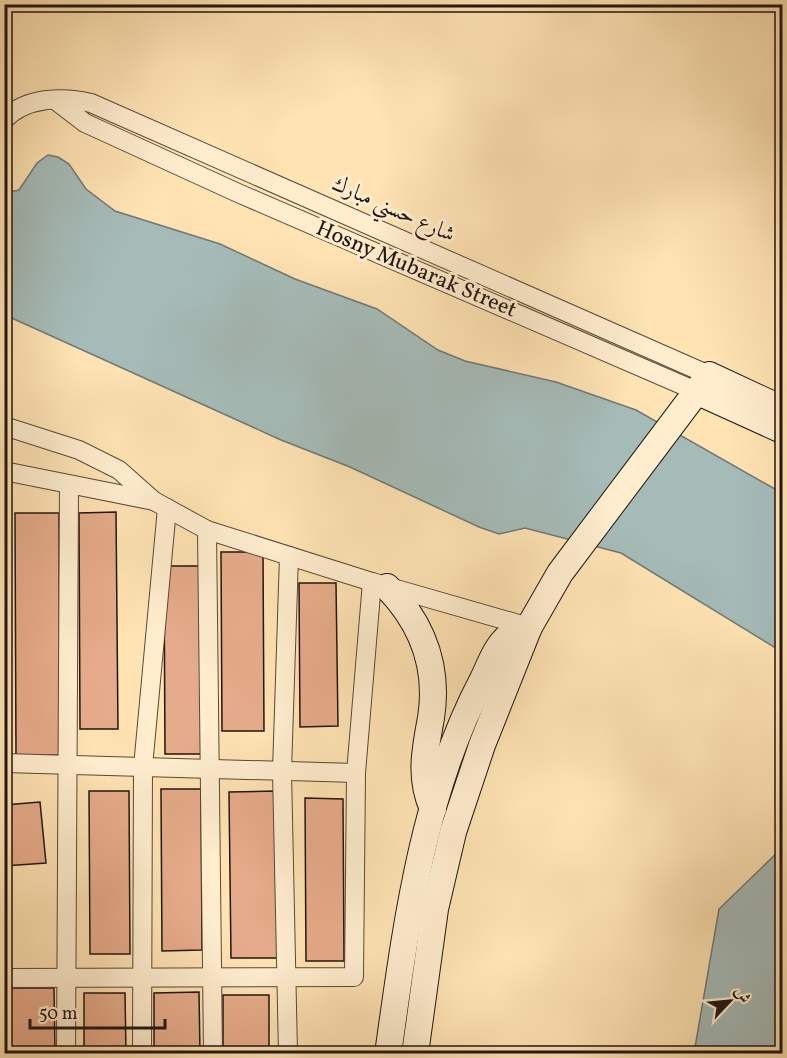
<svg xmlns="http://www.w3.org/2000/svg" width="787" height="1058" font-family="Vollkorn,Amiri,serif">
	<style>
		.water { fill: #a5bbb8; stroke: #707975; stroke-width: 1.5 }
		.building { fill: #e6ab8a; stroke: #211510; stroke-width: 1.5 }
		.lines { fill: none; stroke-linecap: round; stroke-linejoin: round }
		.minor-casing { stroke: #584839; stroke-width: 20 }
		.secondary-casing { stroke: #211510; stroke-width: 28 }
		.minor { stroke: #ffedce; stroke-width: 18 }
		.secondary { stroke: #ffedce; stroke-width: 26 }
		.labels { text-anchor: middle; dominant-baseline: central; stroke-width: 6; stroke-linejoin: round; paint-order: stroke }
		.street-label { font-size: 22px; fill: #211510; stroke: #ffedce }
	</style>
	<rect width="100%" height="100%" fill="#ffe3b3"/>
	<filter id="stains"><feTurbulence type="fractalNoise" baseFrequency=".00333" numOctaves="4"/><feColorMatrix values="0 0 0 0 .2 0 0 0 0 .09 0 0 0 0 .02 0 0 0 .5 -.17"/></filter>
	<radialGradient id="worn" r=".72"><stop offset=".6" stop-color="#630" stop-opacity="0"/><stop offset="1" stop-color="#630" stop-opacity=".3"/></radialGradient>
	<g class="water">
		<polygon points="48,155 58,157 69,164 86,189 115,211 220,244 295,279 377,309 438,350 465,361 556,382 636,410 782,493 782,652 621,553 525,528 499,534 479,527 350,467 281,440 5,315 4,193 19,190 37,163"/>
		<polygon points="782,848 782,1053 694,1053 719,909"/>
	</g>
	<g class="building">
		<polygon points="116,512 118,729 80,729 79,513"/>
		<polygon points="15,513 59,513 60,755 16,756"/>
		<polygon points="221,552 263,552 264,731 222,731"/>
		<polygon points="164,566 204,566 205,754 165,754"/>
		<polygon points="299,583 336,583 338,726 300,727"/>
		<polygon points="161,789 201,789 202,950 162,951"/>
		<polygon points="89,791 129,791 130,954 90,954"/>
		<polygon points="276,791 277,958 231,958 229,792"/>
		<polygon points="305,798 343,799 344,961 306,961"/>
		<polygon points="40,802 46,863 4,866 4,805"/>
		<polygon points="11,988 54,988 55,1054 11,1054"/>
		<polygon points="199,992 200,1054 154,1054 154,993"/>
		<polygon points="84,993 125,993 126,1054 84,1054"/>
		<rect x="223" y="995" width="46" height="59"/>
	</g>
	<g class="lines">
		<defs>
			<g id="minor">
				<polyline points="55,100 85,123 238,193 696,391"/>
				<path d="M4 120C25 97 63 96 91 103L709 375"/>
				<polyline points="4,426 79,450 119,470 154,501 207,530 372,582 529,627"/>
				<polyline points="4,471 154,501"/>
				<polyline points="207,530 213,1054"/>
				<polyline points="4,763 356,773"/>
				<polyline points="4,978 354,977 356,773 372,582"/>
				<polyline points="66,1054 69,486"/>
				<polyline points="142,1054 143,767 167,508"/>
				<polyline points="288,1054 282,771 289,556"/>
			</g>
			<g id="secondary">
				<polyline points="696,391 782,430"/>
				<path d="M387 587C422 623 439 667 431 718 425 750 419 778 433 809"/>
				<path d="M388 1054C406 927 422 794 483 679 490 665 496 646 509 636 515 631 522 629 529 627"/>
				<polyline points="415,1054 435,909 453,832 482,745 529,627 560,573 709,375 782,409"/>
			</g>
		</defs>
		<use href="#minor" class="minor-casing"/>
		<use href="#secondary" class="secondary-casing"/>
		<use href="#minor" class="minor"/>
		<use href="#secondary" class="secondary"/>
	</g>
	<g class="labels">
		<g class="street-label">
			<text transform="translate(393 210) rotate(24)">شارع حسني مبارك</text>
			<text transform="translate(416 270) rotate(23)">Hosny Mubarak Street</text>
		</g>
	</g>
	<rect width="787" height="1058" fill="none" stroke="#ffe3b3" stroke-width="24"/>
	<rect x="6" y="6" width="775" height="1046" fill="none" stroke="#211510" stroke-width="3"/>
	<rect x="12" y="12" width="763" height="1034" fill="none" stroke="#211510" stroke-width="1.5"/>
	<g transform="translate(730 1001) rotate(64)" stroke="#ffedce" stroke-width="4.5" paint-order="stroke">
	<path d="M0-4.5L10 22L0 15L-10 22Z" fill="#211510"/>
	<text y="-9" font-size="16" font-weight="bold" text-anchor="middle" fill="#211510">ش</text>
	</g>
	<path d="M30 1019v9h135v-9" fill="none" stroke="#211510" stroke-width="3"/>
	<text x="39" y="1019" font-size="18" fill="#211510" stroke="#ffedce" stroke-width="4.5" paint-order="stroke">50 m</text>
	<rect width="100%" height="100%" filter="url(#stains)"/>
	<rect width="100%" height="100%" fill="url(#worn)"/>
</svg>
